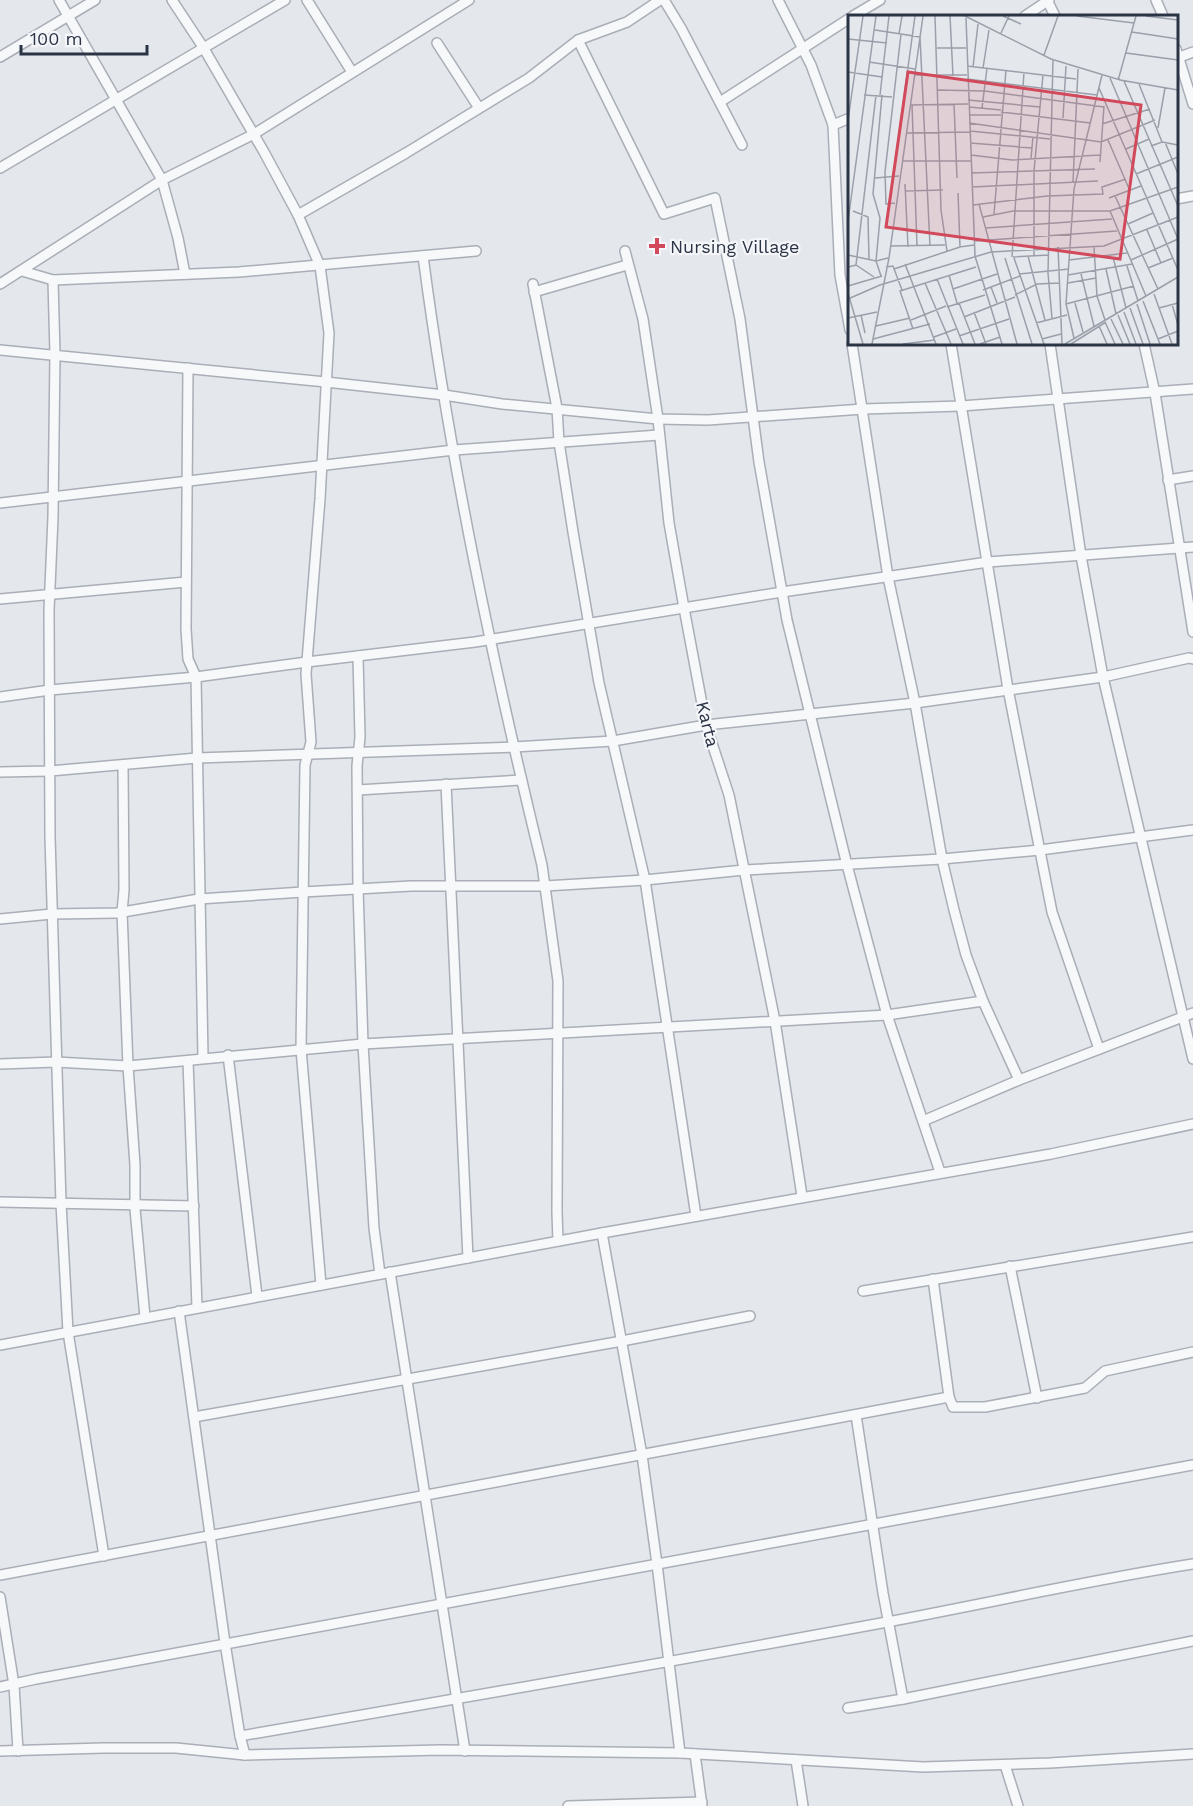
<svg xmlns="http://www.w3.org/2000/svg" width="1193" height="1806" font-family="'Work Sans',sans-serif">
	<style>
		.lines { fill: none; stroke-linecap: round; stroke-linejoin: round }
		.street-casing { stroke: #a9aeb7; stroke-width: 12 }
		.street { stroke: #f7f8fa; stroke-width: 9 }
		.poi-dot { fill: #d1495b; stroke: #f4f6f9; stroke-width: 2 }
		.labels { text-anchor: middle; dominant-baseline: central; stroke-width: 4.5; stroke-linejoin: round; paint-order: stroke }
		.poi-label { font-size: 18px; fill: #2b3445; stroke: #f4f6f9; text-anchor: start }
		.street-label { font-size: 18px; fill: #2b3445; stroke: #f4f6f9 }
		.inset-road { fill: none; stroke: #9a9fa9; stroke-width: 1.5 }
		.view { fill: #d1495b; fill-opacity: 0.15; stroke: #d1495b; stroke-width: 3 }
		.inset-edge { fill: none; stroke: #2b3445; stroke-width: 3 }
	</style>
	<rect width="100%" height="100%" fill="#e4e7ec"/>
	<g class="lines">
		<defs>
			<g id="street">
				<polyline points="59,0 162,180 178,238 185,274"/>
				<polyline points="172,0 203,47 264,152 298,215 320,266 329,333 320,499 306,674 311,742 305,765 301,1049 321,1285"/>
				<polyline points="307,0 352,72"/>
				<polyline points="664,0 681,28 742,145"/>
				<polyline points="778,0 811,65 833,125 840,275 850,330"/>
				<polyline points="1047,0 1055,16"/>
				<polyline points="1156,0 1163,16"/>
				<polyline points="853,16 880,0"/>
				<polyline points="1025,16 1049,0"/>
				<polyline points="578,40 664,214 715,198 740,319 759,462 787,620 847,865 887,1015 940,1172"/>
				<polyline points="437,43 479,108"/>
				<polyline points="1176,49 1193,104"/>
				<polyline points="0,57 95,0"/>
				<polyline points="1180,57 1193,52"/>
				<polyline points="720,102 850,18"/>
				<polyline points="833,125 850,118"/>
				<polyline points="0,168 285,0"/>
				<polyline points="1176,199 1193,196"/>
				<polyline points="298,215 406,153 529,78 578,40 627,22 660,0"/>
				<polyline points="625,251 643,319 658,419 669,523 684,608 706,725 729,795 775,1021 802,1196"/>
				<path d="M423 256C450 462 493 664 542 865L558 981 557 1212 558 1241"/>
				<polyline points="22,271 53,280 239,272 476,251"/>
				<polyline points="53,280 55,354 53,517 49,610 50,837 61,1203 68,1332 104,1556"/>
				<polyline points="0,284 162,180 254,134 469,0"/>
				<polyline points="533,284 557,408 559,442 573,532 599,683 645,880 696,1216"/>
				<polyline points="534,292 627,265"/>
				<polyline points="852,344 888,577 915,703 942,859 954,910 966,955 983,1001 1019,1080"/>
				<polyline points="951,344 1008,689 1052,912 1099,1049"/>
				<polyline points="1050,344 1081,556 1103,677 1193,1059"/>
				<polyline points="1144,344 1155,393 1193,632"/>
				<polyline points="0,350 326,382 444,395 502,404 658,419 708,420 863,409 961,406 1193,389"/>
				<polyline points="188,368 186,629 188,659 196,677 203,1058"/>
				<polyline points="1168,480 1193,476"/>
				<polyline points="0,503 454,450 659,435"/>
				<polyline points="0,599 186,582"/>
				<polyline points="358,656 360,737 357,766 358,889 363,1044 374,1228 380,1274"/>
				<polyline points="0,697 50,690 196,677 307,662 475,642 782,592 988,562 1193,547"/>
				<polyline points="123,765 124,890 122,912 128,1066 135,1165 135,1209 145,1317"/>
				<polyline points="0,772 50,771 197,758 514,747 613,741 706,725 915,703 1103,677 1189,658 1193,659"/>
				<polyline points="446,784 468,1258"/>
				<polyline points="358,790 521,780"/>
				<polyline points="0,919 52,914 117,913 199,899 303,892 411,886 545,886 645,880 744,870 942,859 1040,850 1193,830"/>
				<polyline points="228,1055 257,1296"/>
				<polyline points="188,1061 197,1307"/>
				<polyline points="0,1064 56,1062 128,1066 363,1044 887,1015 983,1001"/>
				<polyline points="923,1121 1019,1080 1193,1013"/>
				<polyline points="0,1202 194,1206"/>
				<polyline points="602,1233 642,1455 657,1564 680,1753"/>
				<polyline points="1010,1266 1037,1398"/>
				<polyline points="390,1272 465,1751"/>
				<polyline points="933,1279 949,1397 953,1407 985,1407 1085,1388 1105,1371 1193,1352"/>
				<polyline points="863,1291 1193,1237"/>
				<polyline points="179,1311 225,1643 240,1736 245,1755"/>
				<polyline points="0,1345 602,1233 1051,1154 1193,1124"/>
				<polyline points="856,1415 883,1593 903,1699"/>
				<polyline points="194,1417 622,1341 750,1316"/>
				<polyline points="0,1575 949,1397"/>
				<polyline points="0,1597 14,1685 18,1751"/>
				<polyline points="0,1687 36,1679 1193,1465"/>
				<polyline points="848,1708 903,1699 1193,1641"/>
				<path d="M240 1736C456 1699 672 1662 887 1622 989 1603 1090 1580 1193 1564"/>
				<polyline points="0,1751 103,1748 176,1748 245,1755 440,1750 680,1753 923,1767 1050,1763 1193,1754"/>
				<polyline points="695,1754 702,1806"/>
				<polyline points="796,1760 803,1806"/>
				<polyline points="1005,1765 1018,1806"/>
				<polyline points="568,1806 702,1802"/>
			</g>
		</defs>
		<use href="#street" class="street-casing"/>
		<use href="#street" class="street"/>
	</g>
	<path class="poi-dot" d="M654 237h6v6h6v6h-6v6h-6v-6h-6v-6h6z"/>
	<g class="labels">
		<g class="poi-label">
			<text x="670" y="246">Nursing Village</text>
		</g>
		<g class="street-label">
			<text transform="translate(708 724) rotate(76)">Karta</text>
		</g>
	</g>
	<g transform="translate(848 15)">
		<rect width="330" height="330" fill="#e4e7ec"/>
		<path class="inset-road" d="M87 1 93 195 99 236M102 1 105 61M117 1 203 44 272 65 270 62M155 1 173 9M229 1 286 8M298 1 330 5M118 3 127 241 154 329M27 15 72 22 82 231M284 17 330 24M153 18 161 1M51 19 54 1M0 24 39 28M89 33H118M278 38 330 45M196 40 210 1M21 47 67 54M119 51 228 64M125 52 130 9M135 53 141 15M0 57 34 62M66 60H119M271 62 288 1M262 63 330 224 283 245M119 64 249 80M272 65 330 75M276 66 330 191M291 69 314 127M251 73 330 255M90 75 137 76 256 92M16 80 44 82M32 80 41 1M120 85 192 92M106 89 109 163M62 90 120 89M64 90 69 231M121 92 153 95M134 93 139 53M153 97 242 108M121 100H153M215 103 218 51M0 105 15 1M121 108 253 127 307 105M254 109 302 94M310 113 317 73M122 116 202 124M58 118 122 117M260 125 282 176M317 127 330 159M122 128 184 133M303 131 314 127 330 130M278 134 301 124M123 140 164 145 252 140M183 143 185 122M54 146H123M252 147 256 91M47 148 67 1M123 158 247 154M288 159 330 142M27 163 51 161M225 167 230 54M57 169 60 232M124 172 250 166M57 176 95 175M110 178 112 232 126 230M267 181 310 274M261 183 293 171M47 188 38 189 37 157 53 19M131 189 169 329M125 190 199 181 255 179 254 172 278 164M5 196 20 202 21 244M262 196 298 281M146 199 158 55M135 202 165 196H262L330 172M0 206 28 1M280 209 305 198M138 213 264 204M299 215 313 248M127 226 269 216M42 231 97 230M210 232 214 329M246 232 249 281 257 305M0 240 28 246 40 243M180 241 197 305M186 241V156L195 60M164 242 176 57M165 242 201 240M265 242 278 293M157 243 184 329M166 243 196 329M221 245 279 238M57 249 88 329M8 250 28 80M279 251 290 286M0 252 8 250 26 262M38 252 45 251 54 275M300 253 325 243M46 254 112 232M258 254 268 299M171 259 221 254M233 259 246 311M101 260 109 288M220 260 284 249M33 261 28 246 32 203 25 179 34 80M89 264 115 329M77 268 103 329M220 268 248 263M0 271 34 261M143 272 172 261M105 274 149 259M135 275 143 272 149 288M0 278 15 329M306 279 324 329M167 280 189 269 211 268M0 284 32 270 143 237 256 231 330 202M295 286 312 329M111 288 127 329M227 288 235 317M218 289 286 271M289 289 302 329M324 289 330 310M99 292 137 280M282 293 295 329M311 293 330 288M126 297 138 329M276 297 288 329M13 300 17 318M270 300 282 329M116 302 167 282M0 303 29 297M204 303 200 258 205 44M263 304 275 329M63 305 98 291M257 307 267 329M188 308 219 300M28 311 62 303M251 311 259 329M65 314 52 276 128 252M111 321 161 304M86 322 108 314M226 323 218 289 226 174 254 60M25 324 82 309M194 324 213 319M310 324 330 316M24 329 41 243 75 1M55 329 87 325M132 329 152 322M217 329 330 262M223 329 258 307"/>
		<path class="view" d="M60 57 293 90 272 244 38 212Z"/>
		<rect width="330" height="330" class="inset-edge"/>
	</g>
	<path d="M21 45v9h126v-9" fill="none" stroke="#2b3445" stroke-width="3"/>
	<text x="30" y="45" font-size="18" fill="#2b3445" stroke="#f4f6f9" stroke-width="4.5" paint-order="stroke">100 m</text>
</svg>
